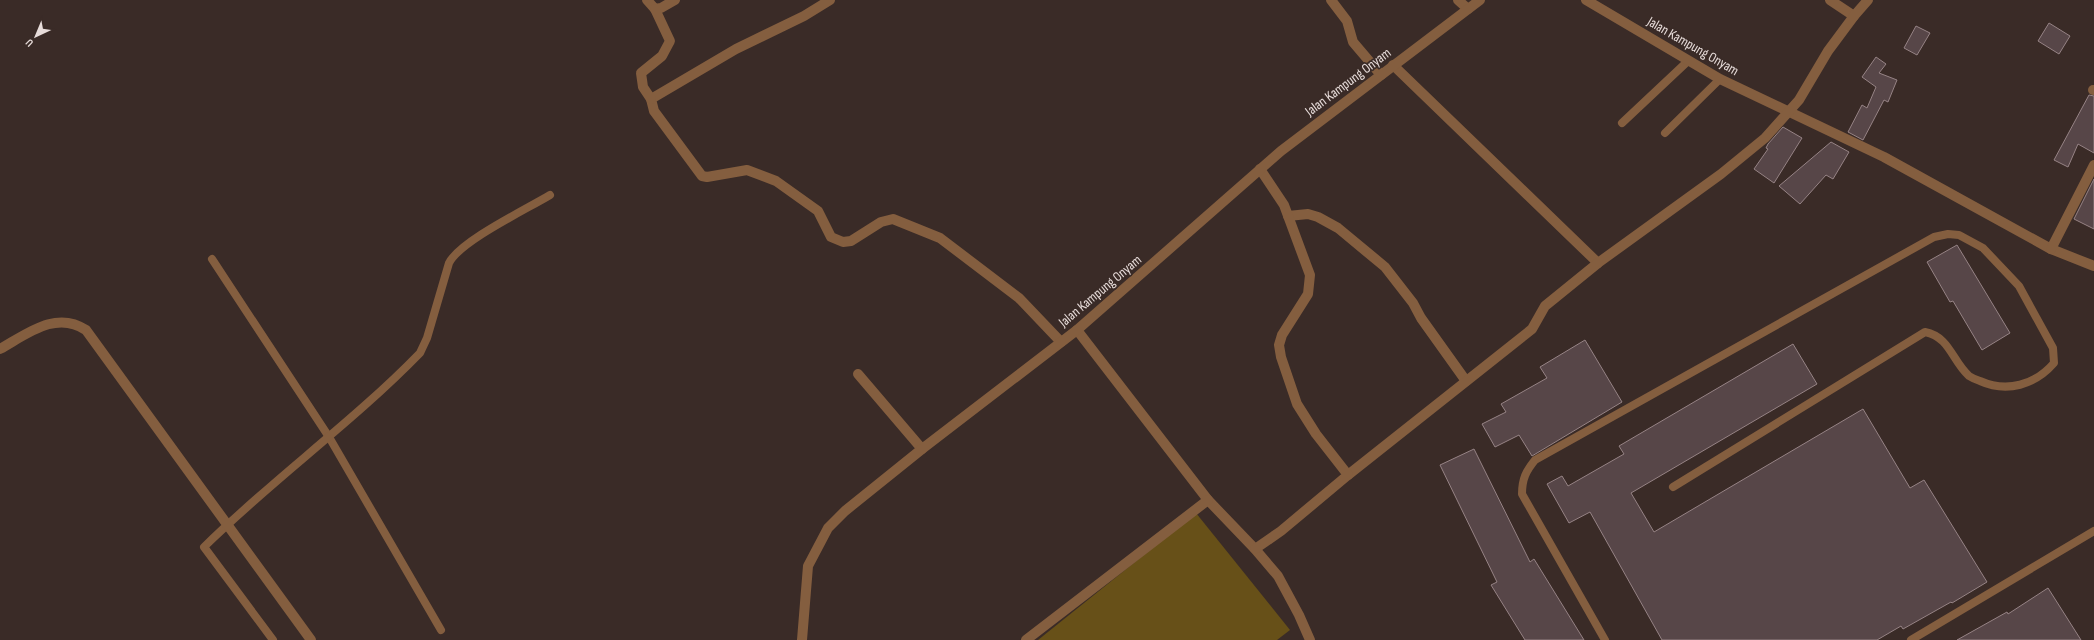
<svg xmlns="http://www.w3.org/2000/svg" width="2094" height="640" font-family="'Sofia Sans Condensed',sans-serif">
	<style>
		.green { fill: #675018 }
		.building { fill: #574648; stroke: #968385 }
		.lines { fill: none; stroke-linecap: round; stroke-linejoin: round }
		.service { stroke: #845e3f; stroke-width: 8 }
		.minor { stroke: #845e3f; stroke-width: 10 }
		.tertiary { stroke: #845e3f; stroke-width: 10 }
		.labels { text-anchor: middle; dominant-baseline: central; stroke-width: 3.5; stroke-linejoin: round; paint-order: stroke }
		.street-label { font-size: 14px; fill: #e7dcda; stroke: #3a2b27 }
	</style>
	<rect width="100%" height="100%" fill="#3a2b27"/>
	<polygon class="green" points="1196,513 1290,630 1277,640 1038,640"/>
	<g class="building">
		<polygon points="2049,23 2070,36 2059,54 2038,41"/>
		<polygon points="1916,26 1930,33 1917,55 1904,48"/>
		<polygon points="1876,57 1886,64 1879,73 1897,80 1888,102 1884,100 1863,140 1848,132 1862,105 1867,108 1876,87 1862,77"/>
		<polygon points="2089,95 2094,96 2094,153 2078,144 2068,167 2054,160"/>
		<polygon points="1783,127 1802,138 1774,183 1754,169 1768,149 1766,148 1768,144"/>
		<polygon points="1831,142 1849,152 1833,179 1826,175 1800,204 1779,186"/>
		<polygon points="2094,179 2094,229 2074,219"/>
		<polygon points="1957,245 2010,333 1982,350 1953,301 1950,302 1927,262"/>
		<polygon points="1585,340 1622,402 1532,456 1519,435 1495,447 1482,424 1506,412 1501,404 1547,378 1540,367"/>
		<polygon points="1793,344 1817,384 1631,493 1654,532 1863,409 1910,488 1924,480 1987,582 1952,603 1951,602 1903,629 1901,626 1877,640 1662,640 1590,512 1569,523 1547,484 1562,476 1568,486 1624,454 1619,446"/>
		<polygon points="1474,449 1530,562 1534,559 1584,640 1525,640 1491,585 1497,582 1440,465"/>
		<polygon points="2048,588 2081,640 1957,640 2007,612 2008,614"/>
	</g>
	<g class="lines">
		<g class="service">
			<polyline points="1622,123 1688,61"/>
			<polyline points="1665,133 1720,79"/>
			<polyline points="212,259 329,437 441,630"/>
			<path d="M273 640 204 547C273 479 353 422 420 353L427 338 449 263C460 241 527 209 550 195"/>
			<path d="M1605 640 1522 494C1522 479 1526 471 1535 460L1934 237 1948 234 1959 235 1983 248 2019 286 2053 348 2054 363C2035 385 2007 393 1980 381 1977 380 1972 378 1969 376 1952 361 1950 337 1925 332L1673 487"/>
			<polyline points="1911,640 2094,531"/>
		</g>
		<g class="minor">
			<polyline points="647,0 655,9 661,8 675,0"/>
			<polyline points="830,0 804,16 736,49 651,99 654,111 702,176 707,177 747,170 776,181 818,211 831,237 843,242 851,241 881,222 893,219 940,238 1019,298 1061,342"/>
			<polyline points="1331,0 1347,21 1353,42 1381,75"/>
			<polyline points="1458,0 1468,9"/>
			<polyline points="1586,0 1720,79 1884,157 2051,249 2094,266"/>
			<polyline points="1830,0 1854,16"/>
			<polyline points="1393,65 1598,263"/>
			<polyline points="2093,90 2094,90"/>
			<polyline points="651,99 643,87 641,73 662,56 670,41 655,9"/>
			<polyline points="1288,216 1308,214 1318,217 1338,228 1385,267 1413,303 1421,318 1466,381"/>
			<polyline points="2051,249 2094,165"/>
			<polyline points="1077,330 1208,500 1255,549 1278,576 1299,615 1310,640"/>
			<polyline points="858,374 922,449"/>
			<polyline points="1348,475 1532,329 1545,306 1598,263 1721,174 1765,138 1799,100 1828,51 1854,16 1868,0"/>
			<polyline points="1255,549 1281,531 1348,475 1316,434 1297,404 1281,357 1279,345 1282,335 1308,294 1310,275 1284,205 1260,169"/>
			<polyline points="802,640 808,566 828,528 845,511 922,449 1077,330 1281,151 1480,0"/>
			<polyline points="1026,640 1208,500"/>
		</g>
		<path class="tertiary" d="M0 349C27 334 56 310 86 330L311 640"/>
	</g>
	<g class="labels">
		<g class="street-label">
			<text transform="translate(1693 46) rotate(30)">Jalan Kampung Onyam</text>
			<text transform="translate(1348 82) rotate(-37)">Jalan Kampung Onyam</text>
			<text transform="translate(1100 291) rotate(-40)">Jalan Kampung Onyam</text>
		</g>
	</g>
	<g transform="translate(36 36) rotate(224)" stroke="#3a2b27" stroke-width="3" paint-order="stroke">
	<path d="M0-3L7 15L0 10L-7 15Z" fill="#e7dcda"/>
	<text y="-6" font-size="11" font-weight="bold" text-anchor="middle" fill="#e7dcda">U</text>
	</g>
</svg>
